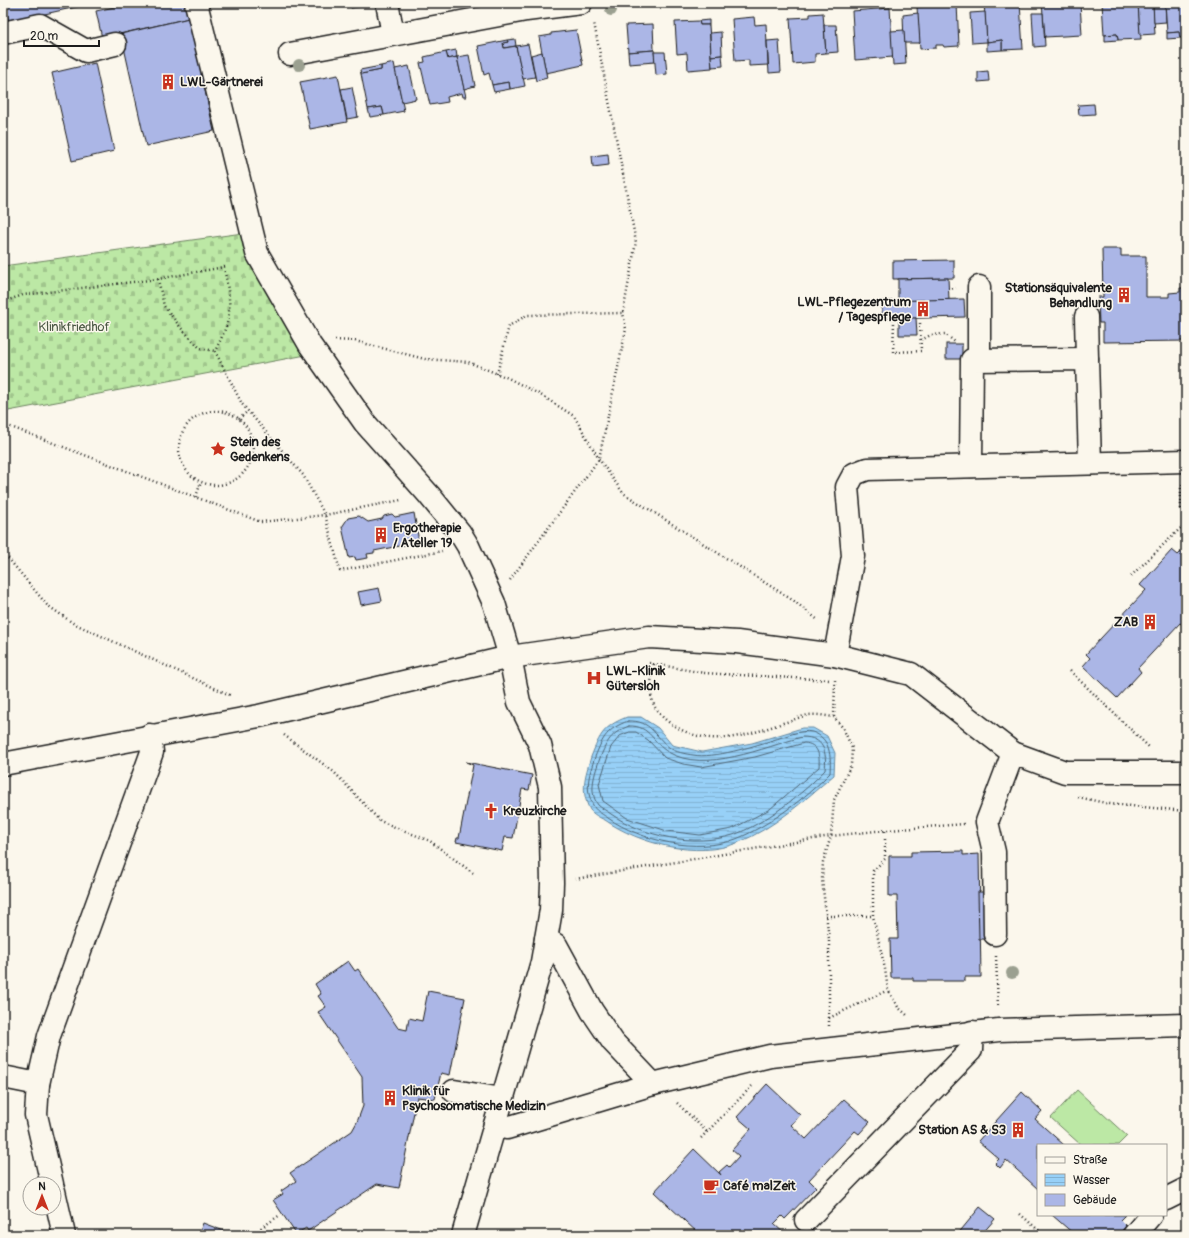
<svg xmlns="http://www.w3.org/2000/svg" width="1189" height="1238" font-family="Pangolin,sans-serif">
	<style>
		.grass { fill: #bce8a5; stroke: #6c8260 }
		.cemetery { fill: url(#cemetery-stones); stroke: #6c8260 }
		.water { fill: url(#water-rules); stroke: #66889f }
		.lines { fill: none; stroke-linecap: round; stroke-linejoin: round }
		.shore { stroke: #4d6474; stroke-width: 1 }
		.building { fill: #abb6e6; stroke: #1c1c1c }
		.minor-casing { stroke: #1c1c1c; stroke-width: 25 }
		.path { stroke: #1c1c1c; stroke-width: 2.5; stroke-dasharray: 1 3; stroke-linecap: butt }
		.minor { stroke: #fbf7ec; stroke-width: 22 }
		.tree { fill: #9ba090 }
		.labels { text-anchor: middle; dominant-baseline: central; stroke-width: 3; stroke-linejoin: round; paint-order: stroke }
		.poi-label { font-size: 13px; font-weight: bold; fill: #1c1c1c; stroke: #fbf7ec; text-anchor: start }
		.park-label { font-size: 13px; fill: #4c5945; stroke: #fbf7ec }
	</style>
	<defs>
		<pattern id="cemetery-stones" width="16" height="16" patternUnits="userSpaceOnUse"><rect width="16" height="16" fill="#bce8a5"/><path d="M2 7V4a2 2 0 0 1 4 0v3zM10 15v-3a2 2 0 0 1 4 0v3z" fill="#a1c68d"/></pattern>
		<pattern id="water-rules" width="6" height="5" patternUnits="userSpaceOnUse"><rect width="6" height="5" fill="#97d0f7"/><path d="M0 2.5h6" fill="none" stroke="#82b2d3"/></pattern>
	</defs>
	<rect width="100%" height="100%" fill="#fbf7ec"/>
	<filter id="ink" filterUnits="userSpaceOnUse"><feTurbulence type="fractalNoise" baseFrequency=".025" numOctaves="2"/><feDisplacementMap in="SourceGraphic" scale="8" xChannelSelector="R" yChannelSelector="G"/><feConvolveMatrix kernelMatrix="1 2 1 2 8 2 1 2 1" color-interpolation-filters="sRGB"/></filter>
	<g filter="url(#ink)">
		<polygon class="grass" points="1077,1090 1127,1136 1118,1145 1081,1145 1051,1118"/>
		<polygon class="cemetery" points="243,233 306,355 3,412 3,266"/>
		<path class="water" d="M627 717H641L658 728 672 745 702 752 752 743 802 728H813L827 736 835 753 834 775C803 801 775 828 737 843 697 859 639 844 605 820 600 818 593 814 590 810 580 791 585 776 591 757 600 734 604 726 627 717Z"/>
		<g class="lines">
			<g class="shore">
				<path d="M628 721C652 720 654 736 670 748 675 752 686 754 693 755 714 759 753 746 773 740 784 737 801 729 812 732 831 738 831 757 830 773 807 797 767 827 736 839 697 854 641 841 608 818 604 815 596 811 594 807 584 789 589 775 595 757 603 737 607 729 628 721Z"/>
				<path d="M629 726C651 725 653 744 668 752 705 774 764 747 802 737 824 737 827 752 825 770 804 793 763 825 733 835 694 847 644 837 611 814 607 811 601 808 598 805 588 791 595 773 600 758 607 741 611 733 629 726Z"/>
				<path d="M630 732H636L648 740 665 758 683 764 701 767 755 757 804 743C818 744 820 755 819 767L770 809 732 829 700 835 667 831 627 818 603 801 599 784 611 747 620 736Z"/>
			</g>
		</g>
		<g class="building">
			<polygon points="3,3 94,3 9,22 7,13 3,14"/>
			<polygon points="133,3 186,3 189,18 102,38 96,11"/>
			<polygon points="350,3 370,3 371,5 351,8"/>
			<polygon points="984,3 1020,3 1023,49 1002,50 1002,40 987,42"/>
			<polygon points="1042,3 1080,3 1082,35 1045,37"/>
			<polygon points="1102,3 1138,3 1141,39 1118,40 1117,34 1104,35"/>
			<polygon points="1138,3 1153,3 1155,34 1140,35"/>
			<polygon points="1153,3 1165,3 1166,22 1154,23"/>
			<polygon points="1165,3 1186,3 1186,38 1180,38 1179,32 1167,33"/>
			<polygon points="957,4 959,46 944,47 943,45 936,45 936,48 920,49 917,7"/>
			<polygon points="890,8 893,57 855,60 852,11"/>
			<polygon points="985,12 987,42 972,43 970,13"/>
			<polygon points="823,13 826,53 815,54 815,62 793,64 790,18 810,17 810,14"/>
			<polygon points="918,13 920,43 904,43 903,15"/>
			<polygon points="1032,13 1043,13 1045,46 1034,47"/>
			<polygon points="754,17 755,25 766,24 768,65 749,66 749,60 735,61 732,19"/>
			<polygon points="189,18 214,131 146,146 121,34"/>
			<polygon points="709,20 709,25 700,25 699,21"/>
			<polygon points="699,21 700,25 709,25 712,68 688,70 687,53 677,54 675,22"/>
			<polygon points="653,24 654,50 628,52 626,25"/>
			<polygon points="824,25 836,25 838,52 826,53"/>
			<polygon points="576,30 583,65 546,73 539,37 551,35 551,33"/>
			<polygon points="904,30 906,64 893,65 891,31"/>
			<polygon points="721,32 722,55 711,56 710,33"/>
			<polygon points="1179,32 1180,38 1167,39 1167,33"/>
			<polygon points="1117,34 1118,40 1105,41 1105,35"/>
			<polygon points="515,39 516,46 504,48 503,43 508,42 507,40"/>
			<polygon points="507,40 508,42 503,43 504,48 516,46 525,86 510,89 509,82 492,85 489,73 484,75 478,46"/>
			<polygon points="779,40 781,72 769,73 767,41"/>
			<polygon points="1002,40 1002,50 987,51 987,42"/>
			<polygon points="528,44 535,77 523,79 516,46"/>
			<polygon points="456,50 457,57 448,59 446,52"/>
			<polygon points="654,50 655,62 629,64 628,52"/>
			<polygon points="446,52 448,59 457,57 466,97 463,97 462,93 447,97 448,102 430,105 420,63 425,62 424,57"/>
			<polygon points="542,52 547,78 536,81 531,55"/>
			<polygon points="654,52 665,52 667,74 656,75"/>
			<polygon points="469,55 475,86 464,89 457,57"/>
			<polygon points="722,55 723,66 712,67 711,56"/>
			<polygon points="95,63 114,151 72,161 52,73"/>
			<polygon points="394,63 404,111 384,115 382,107 368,109 361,74 381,70 381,66"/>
			<polygon points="381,66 381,70 361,74 360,70"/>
			<polygon points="409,66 416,99 402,102 395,69"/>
			<polygon points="988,71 989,81 978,82 978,72"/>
			<polygon points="338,75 347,122 310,129 300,82"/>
			<polygon points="509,82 510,89 494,92 492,85"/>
			<polygon points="352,87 358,117 347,119 341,89"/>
			<polygon points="1094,104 1095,114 1079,115 1078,105"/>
			<polygon points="382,107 384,115 370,117 368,109"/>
			<polygon points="608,154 609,165 593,167 592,156"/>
			<polygon points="1102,249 1121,249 1121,256 1146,256 1146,297 1169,297 1169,293 1180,292 1180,288 1186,288 1186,341 1103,342 1103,323 1099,323 1098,297 1103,297"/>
			<polygon points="954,260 954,278 893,279 893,261"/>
			<polygon points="948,278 949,300 898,301 898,279"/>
			<polygon points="964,299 965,317 882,319 882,301"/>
			<polygon points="899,318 916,318 917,335 899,335"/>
			<rect x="946" y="344" width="16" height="15"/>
			<polygon points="414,513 419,542 374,551 374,553 367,554 368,558 356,560 355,557 349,558 342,527 348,518 359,516 368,522 382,519 384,516 392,514 395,517"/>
			<polygon points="1186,547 1186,621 1183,625 1180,623 1138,668 1141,672 1117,698 1083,666 1090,658 1086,654 1146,590 1140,585 1172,550 1178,555"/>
			<polygon points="379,588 382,601 361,605 358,592"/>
			<polygon points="466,762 532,775 529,790 522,789 513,838 505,837 502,851 456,842 457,838 459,838 473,765"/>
			<polygon points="963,851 963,855 979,854 981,977 965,977 965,981 913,981 913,978 891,978 890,939 898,939 897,896 889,896 889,856 911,856 911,852"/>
			<polygon points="978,892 992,892 993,939 979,939"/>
			<polygon points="348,961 355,971 358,969 398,1028 407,1030 409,1018 422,1021 428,991 465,998 450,1075 441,1073 435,1099 417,1097 399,1188 377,1184 308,1231 306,1228 296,1234 273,1200 283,1194 281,1191 296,1181 290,1173 352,1131 357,1122 363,1106 362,1077 318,1012 326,1007 318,996 321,994 315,984"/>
			<polygon points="767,1084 800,1115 791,1125 806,1139 844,1099 870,1122 859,1134 855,1131 809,1180 816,1187 785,1219 782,1216 774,1224 786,1235 700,1235 654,1192 694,1149 721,1175 719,1172 727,1165 729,1167 739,1156 732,1150 751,1129 737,1117"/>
			<polygon points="1022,1092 1042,1111 1035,1119 1064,1145 1038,1145 1038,1189 1006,1160 1000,1168 995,1163 999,1159 978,1141"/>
			<polygon points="980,1207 995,1219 981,1235 957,1235"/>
			<polygon points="1052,1215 1125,1215 1120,1220 1126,1226 1118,1235 1075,1235"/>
			<polygon points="203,1223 224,1231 222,1235 199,1234"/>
		</g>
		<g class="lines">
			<defs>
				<g id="minor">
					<polyline points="196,3 257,253 310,345 365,423 429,495 460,533 468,546 494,603 510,657 519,702 540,745 550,787 552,883 551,910 542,962 463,1235"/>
					<polyline points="387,3 393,34"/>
					<polyline points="3,33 40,25 86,51 115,44"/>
					<polyline points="290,54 526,10 581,3"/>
					<polyline points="979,287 979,360"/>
					<polyline points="1086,317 1087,359"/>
					<polyline points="971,466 972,360 1087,359 1090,463"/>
					<polyline points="835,655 853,556 847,487 854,474 867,469 1186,461"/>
					<polyline points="3,764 259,716 510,657 649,637 737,642 835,655 911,674 1013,753 1065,772 1186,772"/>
					<polyline points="995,934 994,852 987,822 1013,753"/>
					<polyline points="546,939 556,945 592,1011 613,1042 653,1084"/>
					<polyline points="3,1077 38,1084"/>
					<polyline points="454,1091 502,1099"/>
					<polyline points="495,1125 507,1128 653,1084 770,1056 999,1030 1186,1025"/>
					<polyline points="52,1184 36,1115 38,1084 49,1036 152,752 150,735"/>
					<polyline points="54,1191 64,1235"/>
					<polyline points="1166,1199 1186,1189"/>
					<polyline points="806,1220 971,1050 972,1032"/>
					<polyline points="1134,1235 1151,1215"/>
				</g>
			</defs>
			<use href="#minor" class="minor-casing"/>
			<g class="path">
				<polyline points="158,279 164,306 181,328 200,348 215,351"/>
				<polyline points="948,289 956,288"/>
				<path d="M3 302 23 295 158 279 224 267C231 306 234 315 215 351"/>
				<polyline points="894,323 893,352 921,351 920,323"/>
				<polyline points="335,340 355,341 425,359 468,362 508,378 539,394 574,416 599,459 623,493 794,601 818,620"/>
				<polyline points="921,340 931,335 945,334 955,342"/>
				<polyline points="215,351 242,404 303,475 325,515 340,571 442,551"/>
				<polyline points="497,374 509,326 527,315 623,313"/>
				<circle cx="216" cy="448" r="37"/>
				<polyline points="239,419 248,411"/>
				<polyline points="3,424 261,522 325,515 401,500"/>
				<polyline points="1181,484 1181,509 1186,513"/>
				<polyline points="196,497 201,482"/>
				<polyline points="3,552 47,605 73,623 232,696"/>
				<polyline points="1131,576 1186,523"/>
				<polyline points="510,580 599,459 626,329 623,313 636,242 594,23"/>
				<polyline points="649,663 704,673 831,680"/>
				<path d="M654 664C649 689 647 707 670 723 708 749 742 737 783 723 792 721 801 716 809 715 817 714 826 716 834 717"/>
				<polyline points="1070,671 1150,748"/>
				<polyline points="284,735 334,772 380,821 430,841 473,873"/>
				<polyline points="1078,797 1110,804 1186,811"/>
				<polyline points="885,831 885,859 873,871 873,916 885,969 888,990 898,1007 908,1016"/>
				<polyline points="575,879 831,836 876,831 964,824"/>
				<polyline points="826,916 873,916"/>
				<polyline points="996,956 998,1007"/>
				<polyline points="829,1018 888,990"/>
				<polyline points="829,1026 829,939 822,880 823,862 831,836 834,800 851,765 852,748 843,728 834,717 835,680"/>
				<polyline points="677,1103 707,1132"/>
				<polyline points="701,1138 752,1086"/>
				<polyline points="1020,1214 1044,1235"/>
				<polyline points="257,1235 261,1228 280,1215"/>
			</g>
			<use href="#minor" class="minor"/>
		</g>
		<g class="tree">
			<circle cx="611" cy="10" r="6"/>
			<circle cx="299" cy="65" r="6"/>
			<circle cx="1012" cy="973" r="6"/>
		</g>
	</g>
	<defs>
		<symbol id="building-bare" viewBox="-9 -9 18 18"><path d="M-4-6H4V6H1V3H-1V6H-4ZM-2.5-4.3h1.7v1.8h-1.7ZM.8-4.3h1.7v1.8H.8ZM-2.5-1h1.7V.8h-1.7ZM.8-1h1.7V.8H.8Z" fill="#c8321e" stroke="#fbf7ec" stroke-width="2.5" paint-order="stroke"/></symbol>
		<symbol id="sight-bare" viewBox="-9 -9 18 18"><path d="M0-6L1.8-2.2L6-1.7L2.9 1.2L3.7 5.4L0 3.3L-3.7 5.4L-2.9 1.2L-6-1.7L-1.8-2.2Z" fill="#c8321e" stroke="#fbf7ec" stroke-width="2.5" paint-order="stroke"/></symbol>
		<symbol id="hospital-bare" viewBox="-9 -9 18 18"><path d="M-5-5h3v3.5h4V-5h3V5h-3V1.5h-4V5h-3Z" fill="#c8321e" stroke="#fbf7ec" stroke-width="2.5" paint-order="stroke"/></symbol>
		<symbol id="church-bare" viewBox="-9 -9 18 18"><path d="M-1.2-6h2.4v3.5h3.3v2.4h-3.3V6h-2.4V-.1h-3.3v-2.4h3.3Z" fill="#c8321e" stroke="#fbf7ec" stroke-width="2.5" paint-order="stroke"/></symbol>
		<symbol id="cafe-bare" viewBox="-9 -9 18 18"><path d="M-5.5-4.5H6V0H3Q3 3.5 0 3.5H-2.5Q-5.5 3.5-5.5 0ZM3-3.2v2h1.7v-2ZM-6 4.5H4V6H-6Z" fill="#c8321e" stroke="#fbf7ec" stroke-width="2.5" paint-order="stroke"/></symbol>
	</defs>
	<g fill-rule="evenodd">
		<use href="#building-bare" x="157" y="71" width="22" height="22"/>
		<use href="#building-bare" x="1113" y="284" width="22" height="22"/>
		<use href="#building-bare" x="912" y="298" width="22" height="22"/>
		<use href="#sight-bare" x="207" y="438" width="22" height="22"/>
		<use href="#building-bare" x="370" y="524" width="22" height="22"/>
		<use href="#building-bare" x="1139" y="611" width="22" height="22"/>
		<use href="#hospital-bare" x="583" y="667" width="22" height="22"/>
		<use href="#church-bare" x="480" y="800" width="22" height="22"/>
		<use href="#building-bare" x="379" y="1087" width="22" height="22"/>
		<use href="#building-bare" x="1007" y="1119" width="22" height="22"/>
		<use href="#cafe-bare" x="700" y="1175" width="22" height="22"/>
	</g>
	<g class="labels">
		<g class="poi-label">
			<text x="180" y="82">LWL-Gärtnerei</text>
			<text x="1112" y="288" text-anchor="end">Stationsäquivalente<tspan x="1112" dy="15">Behandlung</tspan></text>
			<text x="911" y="302" text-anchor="end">LWL-Pflegezentrum<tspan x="911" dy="15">/ Tagespflege</tspan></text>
			<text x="230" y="442">Stein des<tspan x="230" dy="15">Gedenkens</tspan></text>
			<text x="393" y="528">Ergotherapie<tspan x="393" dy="15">/ Ateller 19</tspan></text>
			<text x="1138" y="622" text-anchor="end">ZAB</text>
			<text x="606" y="671">LWL-Klinik<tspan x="606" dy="15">Gütersloh</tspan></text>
			<text x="503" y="811">Kreuzkirche</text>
			<text x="402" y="1091">Klinik für<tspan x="402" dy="15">Psychosomatische Medizin</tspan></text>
			<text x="1006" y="1130" text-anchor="end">Station AS &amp; S3</text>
			<text x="723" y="1186">Café malZeit</text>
		</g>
		<g class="park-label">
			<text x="74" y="327">Klinikfriedhof</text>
		</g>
	</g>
	<rect width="1189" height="1238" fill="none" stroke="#fbf7ec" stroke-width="16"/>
	<rect x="8" y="8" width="1173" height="1222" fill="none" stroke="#1c1c1c" stroke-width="1.5" filter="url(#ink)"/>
	<rect x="1037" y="1144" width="130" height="72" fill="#fbf7ec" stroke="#a29f99"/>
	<rect x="1045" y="1157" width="20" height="6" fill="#fbf7ec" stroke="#a29f99"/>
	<text x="1073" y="1164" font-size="12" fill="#1c1c1c">Straße</text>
	<rect x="1045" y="1174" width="20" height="12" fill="url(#water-rules)" stroke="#a29f99"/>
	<text x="1073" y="1184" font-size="12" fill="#1c1c1c">Wasser</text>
	<rect x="1045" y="1194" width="20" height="12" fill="#abb6e6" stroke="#a29f99"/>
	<text x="1073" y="1204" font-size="12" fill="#1c1c1c">Gebäude</text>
	<g transform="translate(42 1196)"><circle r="19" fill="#fbf7ec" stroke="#a29f99"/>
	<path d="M0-3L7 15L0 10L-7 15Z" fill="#c8321e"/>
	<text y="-6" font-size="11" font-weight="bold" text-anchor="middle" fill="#1c1c1c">N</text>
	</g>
	<path d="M24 40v6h75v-6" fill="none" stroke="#1c1c1c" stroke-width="2"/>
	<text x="30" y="40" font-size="12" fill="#1c1c1c" stroke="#fbf7ec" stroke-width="3" paint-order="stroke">20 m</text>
</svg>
